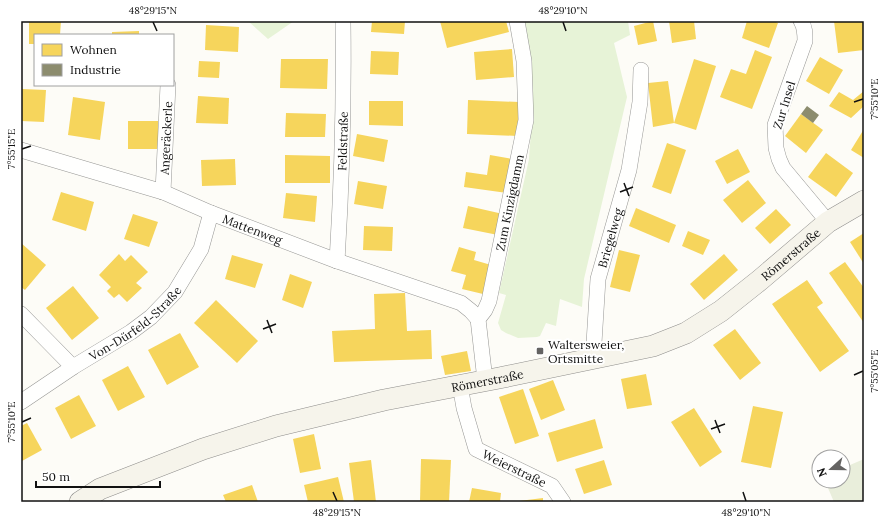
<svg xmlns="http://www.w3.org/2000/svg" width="885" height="523" font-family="Lora,serif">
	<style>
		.green { fill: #e7f3d7 }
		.cemetery { fill: #e9eedb }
		.homes { fill: #f6d55c }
		.industry { fill: #8c8c6e }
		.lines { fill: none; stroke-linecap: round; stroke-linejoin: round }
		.street-casing { stroke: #979795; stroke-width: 16 }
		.secondary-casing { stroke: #8e8d8b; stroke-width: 22 }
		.street { stroke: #fffffe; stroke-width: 15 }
		.secondary { stroke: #f6f4eb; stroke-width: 21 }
		.ticks { fill: none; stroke: #111; stroke-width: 1.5 }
		.poi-dot { fill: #646362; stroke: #fff; stroke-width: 1.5 }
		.labels { text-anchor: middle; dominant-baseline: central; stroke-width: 4; stroke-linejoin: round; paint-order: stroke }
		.street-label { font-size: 12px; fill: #111; stroke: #fff }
		.poi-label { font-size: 12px; fill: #111; stroke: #fff; text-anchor: start }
		.neatline { fill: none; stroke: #111; stroke-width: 1.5 }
		.ticks-label { font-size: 10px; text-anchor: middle; fill: #111 }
	</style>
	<rect width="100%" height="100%" fill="#fdfcf7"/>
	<g class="green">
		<polygon points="248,21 294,21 268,39"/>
		<polygon points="523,21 628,21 630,35 614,43 627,97 584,279 582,307 560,299 556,326 546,323 540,336 537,337 518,338 506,333 501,330 498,323 506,295 499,293 529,159 533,102 530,72"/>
	</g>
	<polygon class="cemetery" points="864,459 864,502 834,502 825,481 843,481 843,468"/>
	<g class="homes">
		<polygon points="29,21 61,21 60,35 35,35 35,44 29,44"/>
		<polygon points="372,21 405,21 404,34 371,32"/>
		<polygon points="440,21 506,21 509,32 447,48"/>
		<polygon points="653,21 657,41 638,45 634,26"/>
		<polygon points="669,21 694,21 696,39 672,43"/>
		<polygon points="747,21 773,21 778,23 769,48 742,38"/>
		<polygon points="834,21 864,21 864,50 838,53"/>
		<polygon points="206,25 239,27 238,52 205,50"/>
		<polygon points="139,31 139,35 112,35 112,32"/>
		<polygon points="512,49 514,77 476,80 474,52"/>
		<polygon points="755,50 772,57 752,109 720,97 731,69 746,74"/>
		<polygon points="371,51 399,52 398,75 370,74"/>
		<polygon points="820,57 843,70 829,94 806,81"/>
		<polygon points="281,59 328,59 327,89 280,88"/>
		<polygon points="694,59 716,66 696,130 674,123 653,127 648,83 668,81 674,123"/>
		<polygon points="199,61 220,62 219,78 198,77"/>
		<polygon points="22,89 46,90 44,122 21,121"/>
		<polygon points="864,91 864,106 851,118 829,106 839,92 853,100"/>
		<polygon points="198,96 229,98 228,124 196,123"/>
		<polygon points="73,97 105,102 100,140 68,135"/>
		<polygon points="468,100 519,102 518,136 467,134"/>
		<polygon points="369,101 403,101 403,126 369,125"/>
		<polygon points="286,113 326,114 325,137 285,137"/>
		<polygon points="801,114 823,130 806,153 785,136"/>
		<rect x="128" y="121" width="30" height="28"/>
		<polygon points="864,129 864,158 851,150"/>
		<polygon points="357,134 388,140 384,162 353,156"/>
		<polygon points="667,143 686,150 671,194 652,187"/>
		<polygon points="738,149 750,172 727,184 715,161"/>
		<polygon points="826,153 853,173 836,197 808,177"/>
		<polygon points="285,155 330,156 330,183 285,183"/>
		<polygon points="490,155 513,159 507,193 464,187 466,172 487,175"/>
		<polygon points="235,159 236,185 202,186 201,160"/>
		<polygon points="748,180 766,203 742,223 723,200"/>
		<polygon points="358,181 387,186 383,209 354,204"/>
		<polygon points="61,192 94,202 86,231 52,220"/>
		<polygon points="286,193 317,196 315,222 283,218"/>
		<polygon points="468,206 503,214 498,235 463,228"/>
		<polygon points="636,208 676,225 669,243 629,226"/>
		<polygon points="776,209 791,225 770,244 755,228"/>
		<polygon points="133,214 158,222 149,247 124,239"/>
		<polygon points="364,226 393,227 392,251 363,250"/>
		<polygon points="688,231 710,240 703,255 682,246"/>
		<polygon points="864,233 864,264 850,242"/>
		<polygon points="21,243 46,265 25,290 21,287"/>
		<polygon points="459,247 476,252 474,260 491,265 483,294 462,289 466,275 451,271"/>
		<polygon points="619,250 640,255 630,292 610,287"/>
		<polygon points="119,254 125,261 131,255 148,272 136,283 142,288 127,302 119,294 114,298 107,291 111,287 99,275"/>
		<polygon points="724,254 738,270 704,300 690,284"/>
		<polygon points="232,255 263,264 255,288 225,279"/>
		<polygon points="845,262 864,288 864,323 829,273"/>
		<polygon points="290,274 312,282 303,308 282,300"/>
		<polygon points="807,280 823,303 817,307 849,351 820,372 772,304"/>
		<polygon points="73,286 99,318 72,340 46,308"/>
		<polygon points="405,293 407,331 431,330 432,359 334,362 332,331 375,329 374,294"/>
		<polygon points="216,300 258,341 237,363 194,323"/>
		<polygon points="735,329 761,363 740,380 713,345"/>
		<polygon points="180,333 199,367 167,385 148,350"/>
		<polygon points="467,351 471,371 445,375 441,356"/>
		<polygon points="128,366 145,397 118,411 102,380"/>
		<polygon points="646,374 652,405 627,409 621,379"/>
		<polygon points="553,380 565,410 541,420 529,389"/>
		<polygon points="523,389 539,436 515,444 499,397"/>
		<polygon points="79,395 96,426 71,439 55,408"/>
		<polygon points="753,406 783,412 771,468 741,462"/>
		<polygon points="694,408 722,452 700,467 671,422"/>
		<polygon points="595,419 603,448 557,462 548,433"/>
		<polygon points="27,423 42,450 22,461 21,459 21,426"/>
		<polygon points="314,434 321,469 300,473 293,439"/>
		<polygon points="421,459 451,460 449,502 420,502"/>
		<polygon points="371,460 376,502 354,502 349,463"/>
		<polygon points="604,460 612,485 584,494 575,469"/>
		<polygon points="338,477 344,502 308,502 304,485"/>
		<polygon points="252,485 258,502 226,502 223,495"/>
		<polygon points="472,488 501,493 500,502 469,502"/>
		<polygon points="543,498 543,502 519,502 519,501"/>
	</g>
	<polygon class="industry" points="807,106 819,115 813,123 801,114"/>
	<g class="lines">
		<defs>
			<g id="street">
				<path d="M801 21C805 27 805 33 805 41L775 125 776 148 779 159 783 168 828 222"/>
				<path id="s1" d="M21 150 163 192 211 213 337 261 461 303 471 311 478 319"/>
				<path id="s2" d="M163 192 168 85"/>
				<path id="s3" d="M337 261C342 181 344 101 343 21"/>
				<polyline points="21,314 73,367"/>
				<path id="s4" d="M593 359 598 279 629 170 640 102 641 70"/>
				<path id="s5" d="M485 380 478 319 485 310 489 301 526 120 524 61 517 21"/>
				<path id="s6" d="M460 385 464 408 476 449 552 486 563 502"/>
				<path id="s7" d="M21 402 73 367 131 332 151 317 175 292 201 249 211 213"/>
			</g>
			<g id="secondary">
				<path id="s8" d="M80 502 100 489 203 449 276 426 384 400 499 378 653 346 686 333 721 311 760 280 828 222 864 201"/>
			</g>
		</defs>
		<use href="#street" class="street-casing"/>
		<use href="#secondary" class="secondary-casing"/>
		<use href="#street" class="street"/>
		<use href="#secondary" class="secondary"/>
	</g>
	<path class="ticks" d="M153 22 157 31M563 22 566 31M854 102 863 99M22 149 31 146M624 183 629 196M620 192 633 187M267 320 272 333M263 329 276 324M854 375 863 371M715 420 720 433M22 422 31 418M711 429 725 424M333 492 337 501M743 492 746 501"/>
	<rect class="poi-dot" x="536" y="347" width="8" height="8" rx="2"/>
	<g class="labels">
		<g class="street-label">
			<text transform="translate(784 105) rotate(-73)">Zur Insel</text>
			<text stroke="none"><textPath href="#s2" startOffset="54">Angeräckerle</textPath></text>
			<text stroke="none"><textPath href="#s3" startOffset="120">Feldstraße</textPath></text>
			<text stroke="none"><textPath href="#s5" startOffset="183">Zum Kinzigdamm</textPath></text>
			<text stroke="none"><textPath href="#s1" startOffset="245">Mattenweg</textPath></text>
			<text stroke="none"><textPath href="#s4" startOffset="123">Briegelweg</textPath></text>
			<text stroke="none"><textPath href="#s8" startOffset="763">Römerstraße</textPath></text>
			<text stroke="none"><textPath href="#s7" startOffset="139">Von-Dürfeld-Straße</textPath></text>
			<text stroke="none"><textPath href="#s8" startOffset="427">Römerstraße</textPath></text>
			<text stroke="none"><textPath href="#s6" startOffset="109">Weierstraße</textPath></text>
		</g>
		<g class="poi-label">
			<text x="548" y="344">Waltersweier,<tspan x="548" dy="14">Ortsmitte</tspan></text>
		</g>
	</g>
	<rect width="885" height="523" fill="none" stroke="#ffffff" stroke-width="44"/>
	<rect x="34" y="34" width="140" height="52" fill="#ffffff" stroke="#a0a0a0"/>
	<rect x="42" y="44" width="20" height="12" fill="#f6d55c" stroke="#a0a0a0"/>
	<text x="70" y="54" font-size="12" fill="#111111">Wohnen</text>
	<rect x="42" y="64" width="20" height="12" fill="#8c8c6e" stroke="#a0a0a0"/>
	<text x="70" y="74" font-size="12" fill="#111111">Industrie</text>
	<g transform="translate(831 469) rotate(249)"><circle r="19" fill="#ffffff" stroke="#a0a0a0"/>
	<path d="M0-3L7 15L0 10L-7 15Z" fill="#646362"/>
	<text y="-6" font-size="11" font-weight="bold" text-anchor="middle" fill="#111111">N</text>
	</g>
	<path d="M36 481v6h124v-6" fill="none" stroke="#111111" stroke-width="2"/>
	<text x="42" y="481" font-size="12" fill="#111111" stroke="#ffffff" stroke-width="3" paint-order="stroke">50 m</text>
	<rect x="22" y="22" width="841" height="479" class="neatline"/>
	<g class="ticks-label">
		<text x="153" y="14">48°29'15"N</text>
		<text x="563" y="14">48°29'10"N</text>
		<text transform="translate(874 99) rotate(-90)" y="4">7°55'10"E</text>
		<text transform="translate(11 149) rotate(-90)" y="4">7°55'15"E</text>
		<text transform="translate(874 371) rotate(-90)" y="4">7°55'05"E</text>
		<text transform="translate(11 422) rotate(-90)" y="4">7°55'10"E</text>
		<text x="337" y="516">48°29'15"N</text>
		<text x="746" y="516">48°29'10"N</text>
	</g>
</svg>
